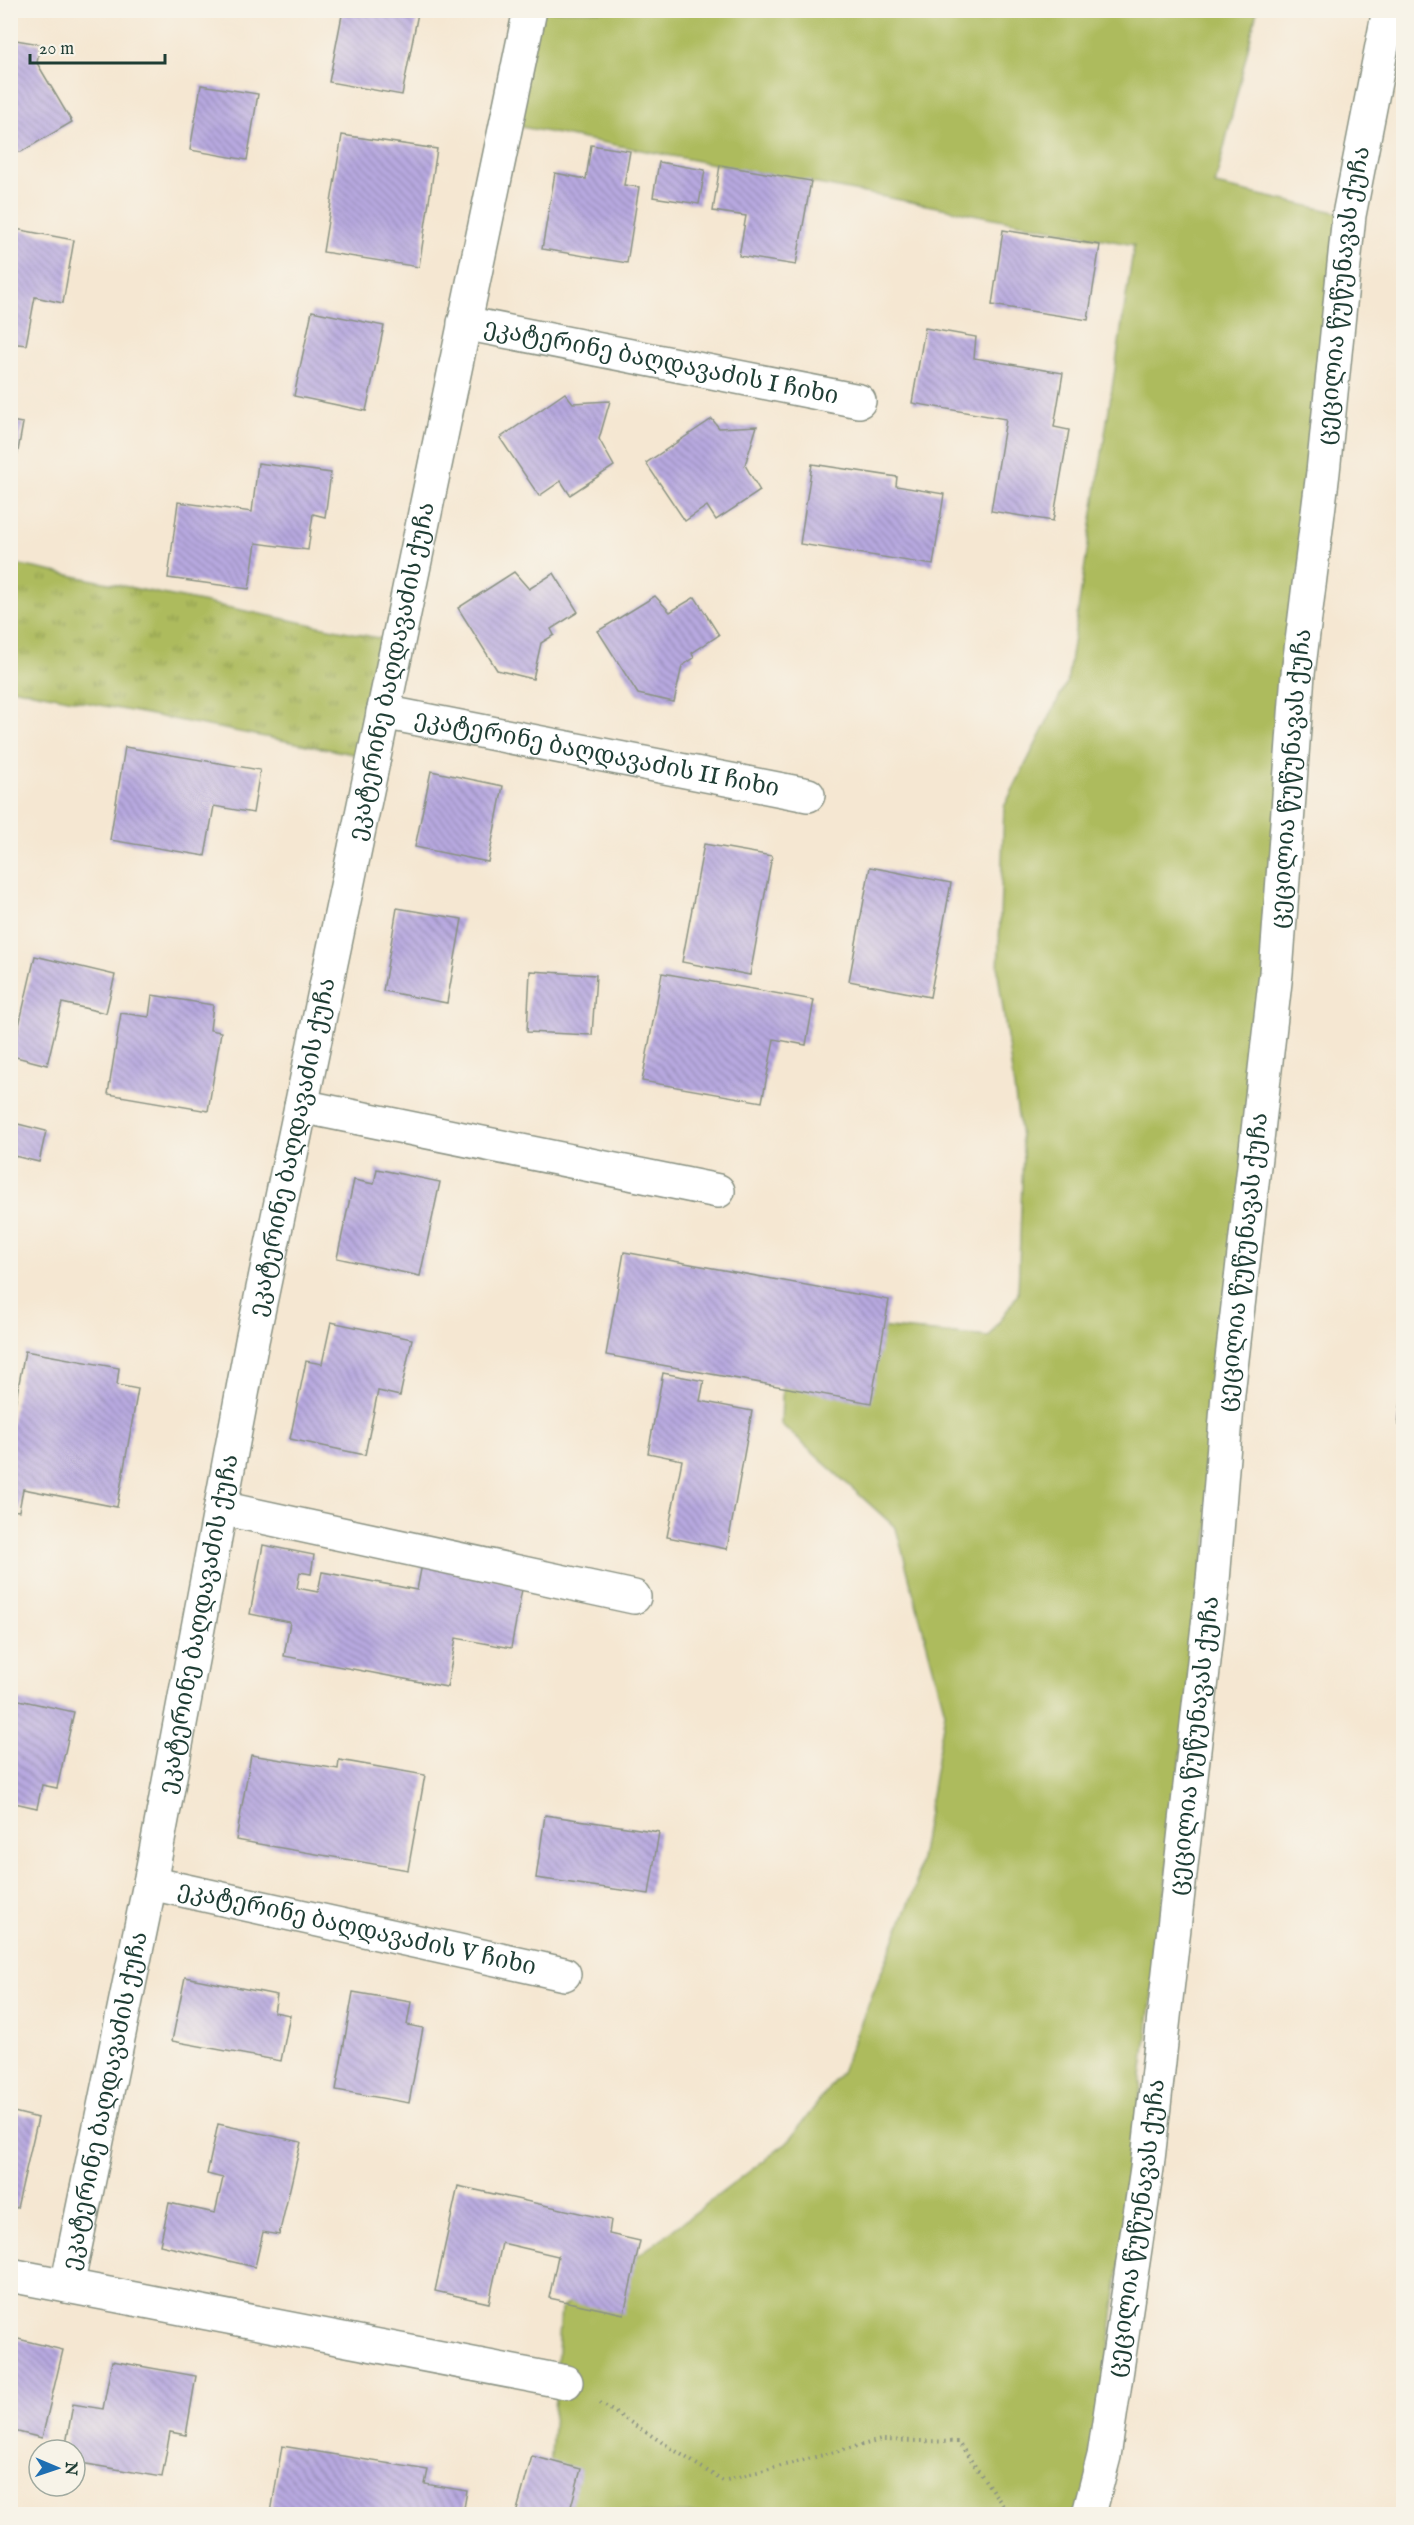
<svg xmlns="http://www.w3.org/2000/svg" width="1414" height="2525" font-family="'IM FELL English','Noto Serif Georgian',serif">
	<style>
		.green { fill: #adbb5d; stroke: #667c48; stroke-width: 1.5 }
		.park { fill: url(#park-tufts); stroke: #667c48; stroke-width: 1.5 }
		.building { fill: url(#building-back-hatch) }
		.lines { fill: none; stroke-linecap: round; stroke-linejoin: round }
		.minor-casing { stroke: #8a9283; stroke-width: 36 }
		.path { stroke: #8a9283; stroke-width: 4; stroke-dasharray: 1.5 4.5; stroke-linecap: butt }
		.minor { stroke: #fff; stroke-width: 33 }
		.labels { text-anchor: middle; dominant-baseline: central; stroke-width: 4.5; stroke-linejoin: round; paint-order: stroke }
		.street-label { font-size: 24px; fill: #1f3d34; stroke: #f7f3e8 }
	</style>
	<defs>
		<pattern id="park-tufts" width="24" height="20" patternUnits="userSpaceOnUse" patternTransform="scale(1.5)"><rect width="24" height="20" fill="#adbb5d"/><path d="M3 7l-1-3M5 7V3M7 7l1-3M15 17l-1-3M17 17v-4M19 17l1-3" fill="none" stroke="#8c994e"/></pattern>
		<pattern id="building-back-hatch" width="6" height="6" patternUnits="userSpaceOnUse" patternTransform="scale(1.5)"><rect width="6" height="6" fill="#b8a9e0"/><path d="M-1 5l2 2M0 0l6 6M5-1l2 2" fill="none" stroke="#958bb6"/></pattern>
	</defs>
	<rect width="100%" height="100%" fill="#f7f3e8"/>
	<filter id="ink" filterUnits="userSpaceOnUse"><feTurbulence type="fractalNoise" baseFrequency=".0167" numOctaves="2"/><feDisplacementMap in="SourceGraphic" scale="12" xChannelSelector="R" yChannelSelector="G"/><feConvolveMatrix kernelMatrix="1 2 1 2 8 2 1 2 1" color-interpolation-filters="sRGB"/></filter>
	<filter id="wash" filterUnits="userSpaceOnUse"><feTurbulence type="fractalNoise" baseFrequency=".008" numOctaves="4" result="noise"/><feDisplacementMap in="SourceGraphic" scale="24" xChannelSelector="R" yChannelSelector="G"/><feGaussianBlur stdDeviation="1.35" result="paint"/><feColorMatrix in="noise" values="0 0 0 0 0 0 0 0 0 0 0 0 0 0 0 0 0 1.4 0 .05"/><feComposite in="paint" operator="in"/></filter>
	<g filter="url(#wash)">
		<rect width="100%" height="100%" fill="#f5e7d2"/>
		<polygon class="green" points="530,11 1257,11 1215,185 1349,215 1276,973 1089,2514 547,2514 561,2308 654,2244 788,2142 841,2072 915,1889 945,1712 896,1528 781,1424 784,1346 843,1324 989,1337 1018,1294 1023,1152 998,973 1004,807 1067,682 1134,245 506,124"/>
		<polygon class="park" points="10,563 398,642 374,758 11,688"/>
		<g id="blocks">
			<g class="building">
				<polygon points="343,10 405,10 418,13 402,95 329,82"/>
				<polygon points="10,39 40,44 37,63 72,122 21,152 10,150"/>
				<polygon points="201,85 258,94 247,160 190,150"/>
				<polygon points="342,135 437,149 419,267 323,252"/>
				<polygon points="591,145 630,151 624,185 639,187 627,263 542,249 555,173 586,179"/>
				<polygon points="659,162 705,170 699,204 653,197"/>
				<polygon points="720,165 811,181 796,265 739,256 746,216 713,211"/>
				<polygon points="10,228 74,240 63,303 35,297 26,345 10,343"/>
				<polygon points="1003,230 1100,245 1088,320 992,305"/>
				<polygon points="312,311 384,326 366,411 294,396"/>
				<polygon points="925,328 976,337 974,358 1063,373 1054,427 1069,430 1053,521 991,511 1006,419 912,403"/>
				<polygon points="565,393 573,403 610,401 599,439 614,466 570,495 561,481 539,496 500,438"/>
				<polygon points="712,419 719,428 757,426 745,465 760,491 716,520 707,506 685,521 646,463"/>
				<polygon points="10,421 23,423 16,462 10,460"/>
				<polygon points="258,463 331,473 325,517 313,514 308,550 256,543 249,589 168,578 178,502 252,512"/>
				<polygon points="812,464 897,477 896,486 944,494 933,565 800,544"/>
				<polygon points="514,572 529,589 554,573 578,612 551,629 554,635 541,643 533,679 497,670 458,608"/>
				<polygon points="655,596 670,612 695,597 719,635 692,653 694,658 682,666 674,702 638,694 598,631"/>
				<polygon points="125,747 260,770 253,813 214,806 205,856 110,840"/>
				<polygon points="431,771 503,786 488,862 415,847"/>
				<polygon points="704,844 772,856 750,975 682,962"/>
				<polygon points="870,867 951,883 930,997 849,981"/>
				<polygon points="397,908 462,919 447,1003 383,991"/>
				<polygon points="35,956 115,975 106,1013 62,1003 47,1065 12,1056"/>
				<polygon points="530,971 596,975 592,1035 527,1032"/>
				<polygon points="662,973 814,1000 806,1045 774,1039 762,1102 642,1081"/>
				<polygon points="152,995 213,1005 210,1030 221,1032 208,1111 108,1094 121,1013 149,1017"/>
				<polygon points="10,1122 46,1131 39,1162 10,1155"/>
				<polygon points="377,1169 440,1182 420,1276 337,1258 354,1180 374,1184"/>
				<polygon points="624,1252 889,1300 871,1403 606,1355"/>
				<polygon points="331,1322 412,1339 400,1396 378,1391 365,1455 290,1439 306,1361 322,1364"/>
				<polygon points="25,1351 119,1368 117,1385 138,1389 117,1507 23,1489 19,1511 10,1510 10,1431"/>
				<polygon points="663,1373 704,1381 700,1401 752,1411 727,1549 667,1537 682,1460 648,1453"/>
				<polygon points="1402,1393 1404,1393 1404,1425 1398,1425"/>
				<polygon points="263,1545 314,1555 311,1574 300,1572 297,1588 318,1592 322,1572 417,1590 422,1564 523,1584 511,1648 456,1638 447,1687 284,1656 290,1622 250,1614"/>
				<polygon points="10,1698 74,1712 57,1788 42,1785 37,1808 10,1802"/>
				<polygon points="251,1755 338,1769 339,1760 425,1775 408,1870 236,1840"/>
				<polygon points="545,1815 659,1832 649,1894 536,1878"/>
				<polygon points="185,1977 277,1995 274,2012 290,2015 281,2061 172,2041"/>
				<polygon points="353,1992 411,2002 407,2025 423,2028 409,2103 336,2090"/>
				<polygon points="10,2111 38,2118 17,2208 10,2207"/>
				<polygon points="218,2124 301,2142 279,2235 263,2232 255,2267 160,2245 169,2203 215,2213 223,2178 207,2174"/>
				<polygon points="458,2186 611,2220 609,2234 640,2241 624,2314 549,2298 558,2256 502,2243 489,2303 435,2291"/>
				<polygon points="10,2337 63,2350 42,2438 10,2430"/>
				<polygon points="112,2361 196,2376 186,2435 170,2432 162,2477 75,2462 75,2450 65,2450 73,2404 103,2409"/>
				<polygon points="282,2446 428,2470 425,2484 467,2491 463,2514 271,2513"/>
				<polygon points="532,2456 581,2469 569,2514 516,2514"/>
			</g>
		</g>
	</g>
	<g filter="url(#ink)">
		<use href="#blocks" fill-opacity="0" stroke="#8a9283" stroke-width="1.5"/>
		<g class="lines">
			<defs>
				<g id="minor">
					<path id="s1" d="M464 323 859 401"/>
					<path id="s2" d="M383 712 808 795"/>
					<polyline points="301,1106 718,1191"/>
					<polyline points="221,1508 634,1597"/>
					<path id="s3" d="M150 1883 564 1974"/>
					<polyline points="10,2275 566,2382"/>
					<path id="s4" d="M67 2286 150 1883 252 1341 530 10"/>
					<path id="s5" d="M1089 2514 1104 2456 1147 2168 1213 1581 1228 1394 1276 973 1298 674 1323 472 1349 215 1389 10"/>
				</g>
			</defs>
			<use href="#minor" class="minor-casing"/>
			<polyline class="path" points="600,2403 723,2481 881,2440 958,2442 1009,2514"/>
			<use href="#minor" class="minor"/>
		</g>
	</g>
	<g class="labels">
		<g class="street-label">
			<text stroke="none"><textPath href="#s5" startOffset="2234">ცეცილია წუწუნავას ქუჩა</textPath></text>
			<text stroke="none"><textPath href="#s1" startOffset="201">ეკატერინე ბაღდავაძის I ჩიხი</textPath></text>
			<text stroke="none"><textPath href="#s4" startOffset="1647">ეკატერინე ბაღდავაძის ქუჩა</textPath></text>
			<text stroke="none"><textPath href="#s2" startOffset="218">ეკატერინე ბაღდავაძის II ჩიხი</textPath></text>
			<text stroke="none"><textPath href="#s5" startOffset="1748">ცეცილია წუწუნავას ქუჩა</textPath></text>
			<text stroke="none"><textPath href="#s4" startOffset="1161">ეკატერინე ბაღდავაძის ქუჩა</textPath></text>
			<text stroke="none"><textPath href="#s5" startOffset="1262">ცეცილია წუწუნავას ქუჩა</textPath></text>
			<text stroke="none"><textPath href="#s4" startOffset="675">ეკატერინე ბაღდავაძის ქუჩა</textPath></text>
			<text stroke="none"><textPath href="#s5" startOffset="776">ცეცილია წუწუნავას ქუჩა</textPath></text>
			<text stroke="none"><textPath href="#s3" startOffset="212">ეკატერინე ბაღდავაძის V ჩიხი</textPath></text>
			<text stroke="none"><textPath href="#s4" startOffset="189">ეკატერინე ბაღდავაძის ქუჩა</textPath></text>
			<text stroke="none"><textPath href="#s5" startOffset="290">ცეცილია წუწუნავას ქუჩა</textPath></text>
		</g>
	</g>
	<rect width="1414" height="2525" fill="none" stroke="#f7f3e8" stroke-width="36"/>
	<g transform="translate(57 2468) rotate(92)"><circle r="28" fill="#f7f3e8" stroke="#a1aaa0" stroke-width="1.5"/>
	<path d="M0-4.5L10 22L0 15L-10 22Z" fill="#1f6fb2"/>
	<text y="-9" font-size="16" font-weight="bold" text-anchor="middle" fill="#1f3d34">N</text>
	</g>
	<path d="M30 54v9h135v-9" fill="none" stroke="#1f3d34" stroke-width="3"/>
	<text x="39" y="54" font-size="18" fill="#1f3d34" stroke="#f7f3e8" stroke-width="4.5" paint-order="stroke">20 m</text>
</svg>
